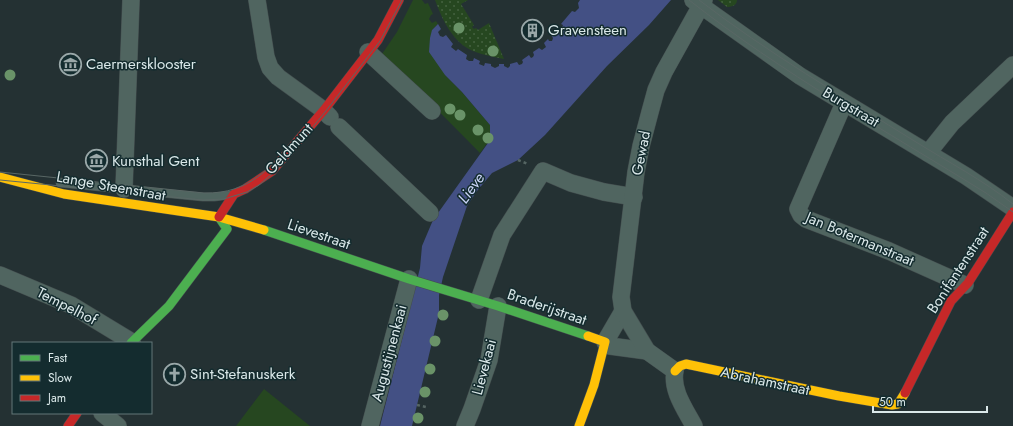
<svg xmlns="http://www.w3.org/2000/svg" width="1013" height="426" font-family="Jost,sans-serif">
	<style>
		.grass { fill: url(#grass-dots) }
		.green { fill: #264720 }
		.water { fill: #435084 }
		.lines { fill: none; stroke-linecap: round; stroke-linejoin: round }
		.lane-casing { stroke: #434d4e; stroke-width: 9 }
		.street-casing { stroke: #434d4e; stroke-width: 18 }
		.fast-casing { stroke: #434d4e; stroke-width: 10 }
		.slow-casing { stroke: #434d4e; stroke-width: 10 }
		.jam-casing { stroke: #434d4e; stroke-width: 10 }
		.path { stroke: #556563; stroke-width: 2.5; stroke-dasharray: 3 3; stroke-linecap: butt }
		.lane { stroke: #506560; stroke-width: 8 }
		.street { stroke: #506560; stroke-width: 17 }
		.fast { stroke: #4caf50; stroke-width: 9 }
		.slow { stroke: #ffc107; stroke-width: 9 }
		.jam { stroke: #c62828; stroke-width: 9 }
		.tram { stroke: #596765; stroke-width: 1 }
		.tree { fill: #6a9368 }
		.labels { text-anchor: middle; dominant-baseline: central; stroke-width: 3; stroke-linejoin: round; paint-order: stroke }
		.poi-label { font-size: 15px; fill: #dae8e9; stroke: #142c2f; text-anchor: start }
		.street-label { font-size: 15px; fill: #dae8e9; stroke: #142c2f }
		.water-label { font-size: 16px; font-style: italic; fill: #cad4f7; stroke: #142c2f }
	</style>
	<defs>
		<pattern id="grass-dots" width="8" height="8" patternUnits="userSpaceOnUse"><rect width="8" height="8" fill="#264720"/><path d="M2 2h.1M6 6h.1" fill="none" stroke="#456240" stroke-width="1.8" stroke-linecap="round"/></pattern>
	</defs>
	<rect width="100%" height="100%" fill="#243133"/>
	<g class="grass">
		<path d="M435 0H468L461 4 474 25 472 27 474 29 476 28 478 30 489 23 504 59C494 57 483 55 473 51 453 43 442 19 435 0Z"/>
		<path d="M718 0H737C737 5 732 7 727 7Z"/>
	</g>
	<g class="green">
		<polygon points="413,0 422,0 425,4 428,3 433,14 431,15 429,19 432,23 436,21 438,24 432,30 445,75 462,92 490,125 490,139 480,153 382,54 397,32"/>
		<polygon points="264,389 310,426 236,426"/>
	</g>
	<polygon class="water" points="580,0 671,0 649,25 607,66 545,135 518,160 492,173 477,191 467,206 443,277 439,295 439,313 412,426 380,426 420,268 422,246 433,220 488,143 490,135 490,125 462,92 445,75 429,52 430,38 432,30 438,24 441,29 438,32 440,36 443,37 446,35 453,44 451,47 456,51 458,49 467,55 466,59 469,61 473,61 474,58 480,61 479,64 484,66 485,63 491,64 491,66 495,68 499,66 499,64 504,64 504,66 508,68 510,66 510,64 517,62 519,65 522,64 523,62 522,60 529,55 531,58 533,57 534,55 533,52 539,48 542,50 546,47 544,43 548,39 549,41 552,41 553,38 551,35 557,29 558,31 561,30 563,25 561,24 572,11 575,12 579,8 578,3"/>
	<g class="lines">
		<defs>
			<polyline id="lane" points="60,183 203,197 214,197 230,195"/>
			<g id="street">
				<polyline points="257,0 266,57 270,68 278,77 322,109 330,117"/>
				<polyline points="693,0 800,76 966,176 1013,208"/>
				<polyline points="368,52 432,111"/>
				<polyline points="844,103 798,209 801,215 806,219 889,251 965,285"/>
				<polyline points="339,127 430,213"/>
				<polyline points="928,153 952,123 1013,65"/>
				<polyline points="124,189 131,0"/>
				<polyline points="0,275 71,305 132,342"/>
				<polyline points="479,300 502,235 543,171 571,183 604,192 634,197"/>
				<polyline points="623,311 605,342 610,346 647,351"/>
				<polyline points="102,413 118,426"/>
				<polyline points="370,426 409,279"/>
				<polyline points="465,426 472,409 489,360 498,306"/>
				<path d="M694 426C685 409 671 390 675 371L647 351 623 311 621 297 636 172 641 146 650 112 656 90 664 72 704 0"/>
			</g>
			<g id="fast">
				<polyline points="264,230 409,279 498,306 588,336"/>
				<polyline points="131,343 169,306 227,229 219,217"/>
			</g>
			<g id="slow">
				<polyline points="0,177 64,194 219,217 264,230"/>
				<polyline points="675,371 680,366 686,364 839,396 892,405 898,404 905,393"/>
				<polyline points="579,426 594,385 605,342 588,336"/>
			</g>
			<g id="jam">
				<polyline points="219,217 234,194 245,189 272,171 324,110 378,40 399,0"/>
				<polyline points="905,393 951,301 968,283 1013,212"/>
				<polyline points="68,426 77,413"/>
			</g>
		</defs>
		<use href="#lane" class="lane-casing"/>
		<use href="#street" class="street-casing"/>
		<use href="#fast" class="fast-casing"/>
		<use href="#slow" class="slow-casing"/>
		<use href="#jam" class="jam-casing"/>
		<g class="path">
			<polyline points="518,160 528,164"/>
			<polyline points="417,405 426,407"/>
		</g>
		<use href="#lane" class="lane"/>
		<use href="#street" class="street"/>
		<use href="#fast" class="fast"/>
		<use href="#slow" class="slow"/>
		<use href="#jam" class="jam"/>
		<g class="tram">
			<path d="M689 0C782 73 886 131 986 193L1013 212"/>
			<path d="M699 0C768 53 842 96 916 142 948 162 983 180 1013 204"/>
			<path d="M0 172 204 193C250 194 270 168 298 136"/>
			<polyline points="0,180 203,200 224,199 247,192 259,185 279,168 325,112 380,41 402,0"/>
		</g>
	</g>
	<g class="tree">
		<circle cx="459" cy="28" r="5.5"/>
		<circle cx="493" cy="51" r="5.5"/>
		<circle cx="10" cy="75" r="5.5"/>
		<circle cx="450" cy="109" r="5.5"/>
		<circle cx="460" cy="115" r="5.5"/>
		<circle cx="478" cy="130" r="5.5"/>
		<circle cx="488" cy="138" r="5.5"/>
		<circle cx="443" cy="315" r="5.5"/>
		<circle cx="435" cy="341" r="5.5"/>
		<circle cx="430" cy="369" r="5.5"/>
		<circle cx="425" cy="392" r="5.5"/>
		<circle cx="418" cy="418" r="5.5"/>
	</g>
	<defs>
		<symbol id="building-ring" viewBox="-11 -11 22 22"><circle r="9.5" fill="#142c2f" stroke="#9aa8a9" stroke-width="1.5"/><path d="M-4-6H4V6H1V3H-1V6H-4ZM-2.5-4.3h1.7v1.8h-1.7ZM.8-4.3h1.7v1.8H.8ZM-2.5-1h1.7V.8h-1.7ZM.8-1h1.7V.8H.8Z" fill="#9aa8a9"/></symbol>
		<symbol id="museum-ring" viewBox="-11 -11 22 22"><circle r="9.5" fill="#142c2f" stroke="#9aa8a9" stroke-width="1.5"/><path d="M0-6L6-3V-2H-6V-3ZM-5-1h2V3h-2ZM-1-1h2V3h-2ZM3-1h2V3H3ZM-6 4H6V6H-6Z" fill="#9aa8a9"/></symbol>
		<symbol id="church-ring" viewBox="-11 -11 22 22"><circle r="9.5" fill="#142c2f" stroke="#9aa8a9" stroke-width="1.5"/><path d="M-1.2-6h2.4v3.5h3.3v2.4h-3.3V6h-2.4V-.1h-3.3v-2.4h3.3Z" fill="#9aa8a9"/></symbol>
	</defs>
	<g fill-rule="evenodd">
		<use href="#building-ring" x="520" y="18" width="25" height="25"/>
		<use href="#museum-ring" x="58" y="52" width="25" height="25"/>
		<use href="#museum-ring" x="84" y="148" width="25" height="25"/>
		<use href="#church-ring" x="162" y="362" width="25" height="25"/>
	</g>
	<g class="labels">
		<g class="poi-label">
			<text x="548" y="30">Gravensteen</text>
			<text x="86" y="64">Caermersklooster</text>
			<text x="112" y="161">Kunsthal Gent</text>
			<text x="190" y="374">Sint-Stefanuskerk</text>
		</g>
		<g class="street-label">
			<text transform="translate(851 107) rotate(31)">Burgstraat</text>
			<text transform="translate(289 149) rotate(-48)">Geldmunt</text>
			<text transform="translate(641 153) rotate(-79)">Gewad</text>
			<text transform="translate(111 186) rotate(10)">Lange Steenstraat</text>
			<text transform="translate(319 234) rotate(19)">Lievestraat</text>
			<text transform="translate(860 239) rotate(23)">Jan Botermanstraat</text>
			<text transform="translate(958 270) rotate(-57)">Bonifantenstraat</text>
			<text transform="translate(67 306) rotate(27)">Tempelhof</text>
			<text transform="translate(547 307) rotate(19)">Braderijstraat</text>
			<text transform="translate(389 353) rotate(-75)">Augustijnenkaai</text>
			<text transform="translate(484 367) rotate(-75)">Lievekaai</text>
			<text transform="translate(765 381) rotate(12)">Abrahamstraat</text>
		</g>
		<g class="water-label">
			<text transform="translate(471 188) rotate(-54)">Lieve</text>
		</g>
	</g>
	<rect x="12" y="342" width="140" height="72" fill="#142c2f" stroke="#637779"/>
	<rect x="20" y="355" width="20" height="6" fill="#4caf50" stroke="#637779"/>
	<text x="48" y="362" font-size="12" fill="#dae8e9">Fast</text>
	<rect x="20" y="375" width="20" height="6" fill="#ffc107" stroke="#637779"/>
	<text x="48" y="382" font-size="12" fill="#dae8e9">Slow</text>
	<rect x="20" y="395" width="20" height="6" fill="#c62828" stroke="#637779"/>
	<text x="48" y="402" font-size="12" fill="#dae8e9">Jam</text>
	<path d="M873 406v6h114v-6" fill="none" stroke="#dae8e9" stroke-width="2"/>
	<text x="879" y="406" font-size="12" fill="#dae8e9" stroke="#142c2f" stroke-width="3" paint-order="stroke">50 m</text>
</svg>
